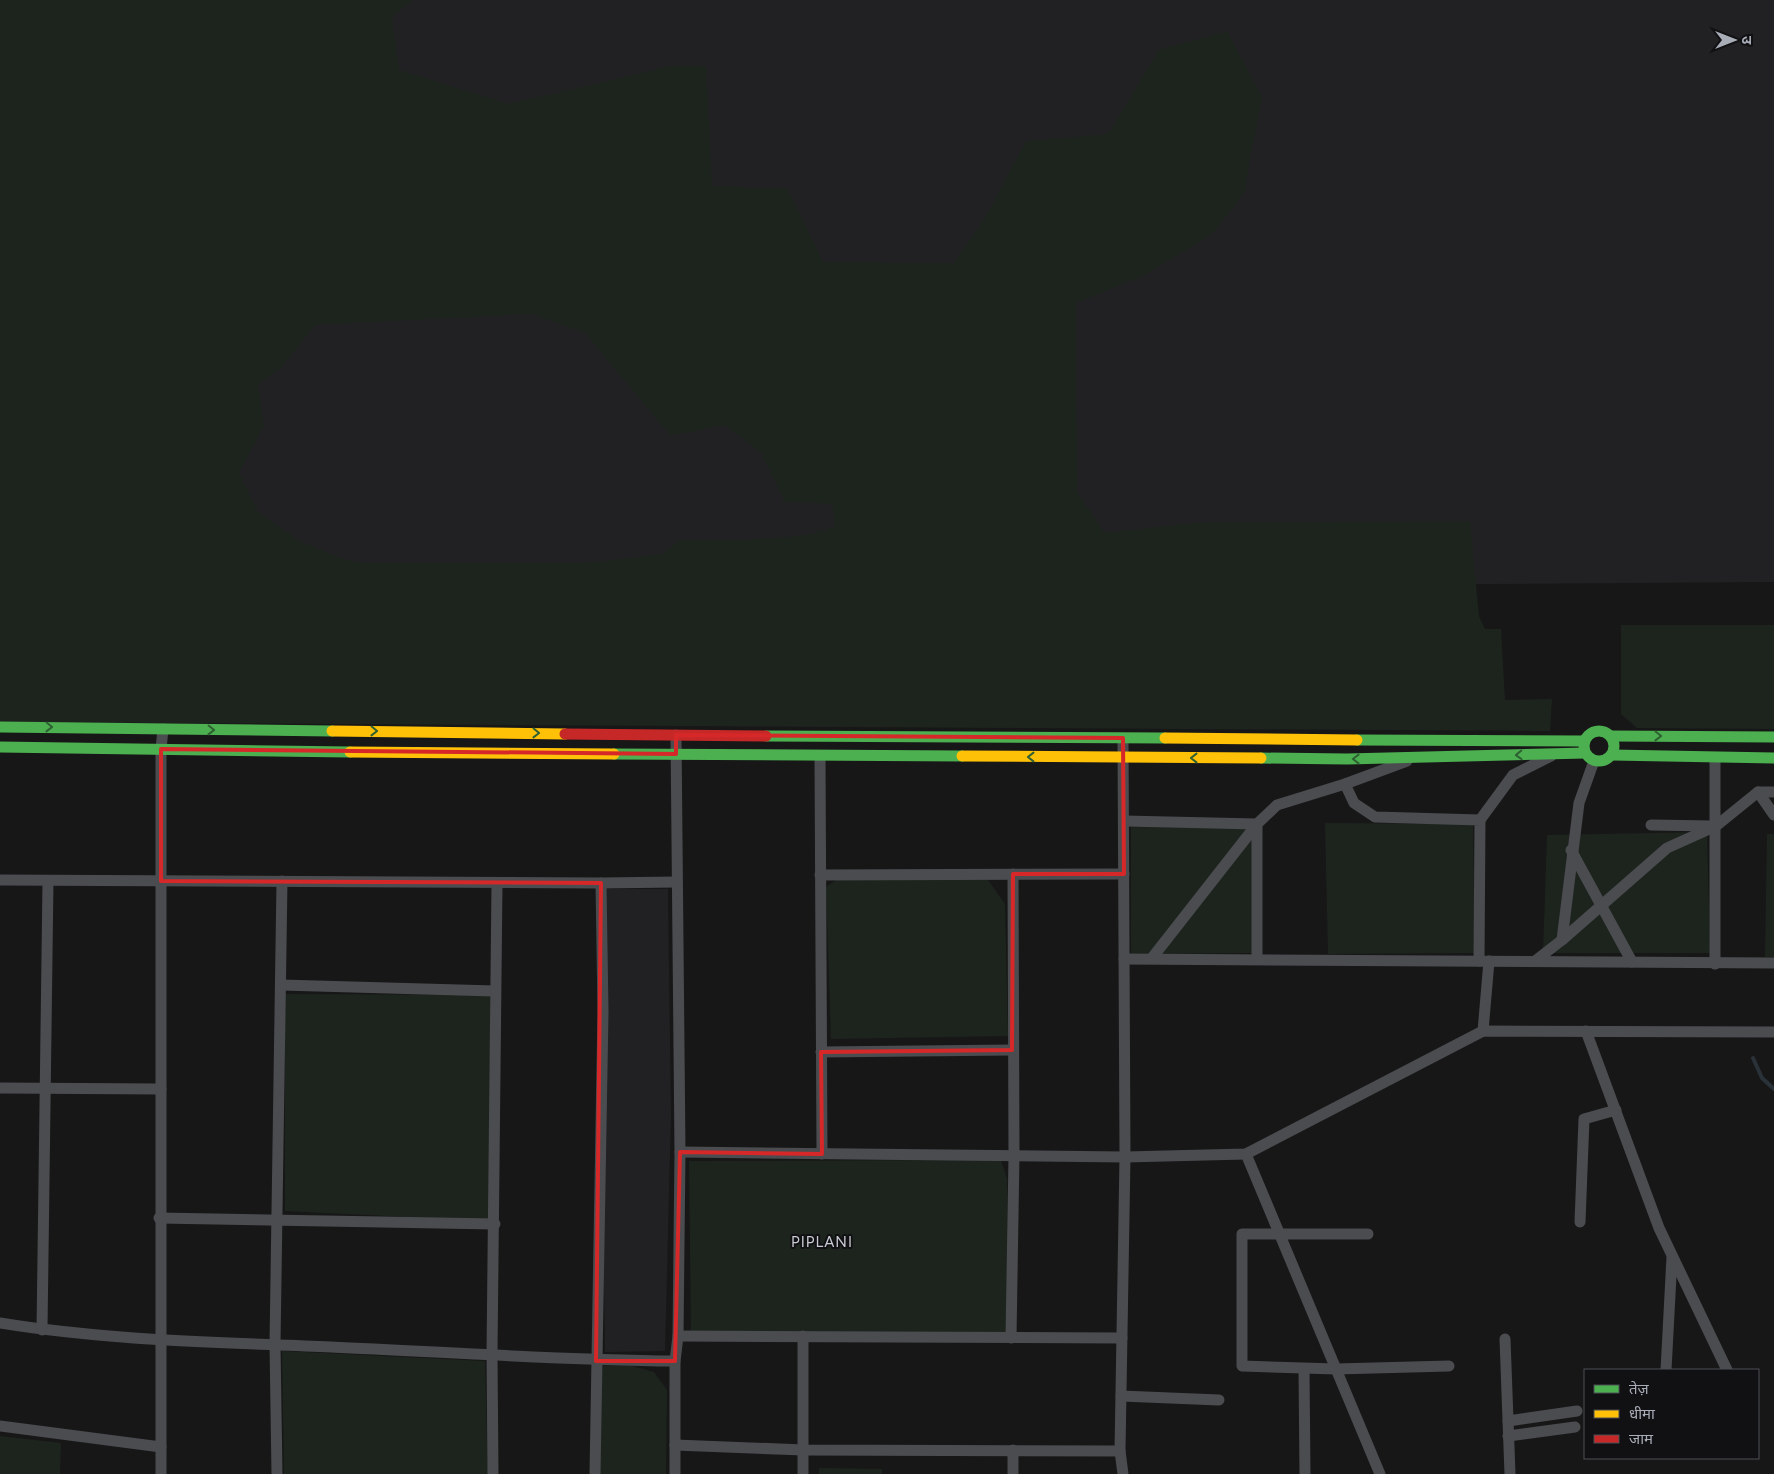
<svg xmlns="http://www.w3.org/2000/svg" width="1774" height="1474" font-family="Figtree,'Noto Sans Devanagari',sans-serif">
	<style>
		.built { fill: #212123 }
		.green { fill: #1d241e; fill-rule: evenodd }
		.lines { fill: none; stroke-linecap: round; stroke-linejoin: round }
		.stream { stroke: #2a3239; stroke-width: 4 }
		.street { stroke: #4b4c50; stroke-width: 11 }
		.fast { stroke: #4caf50; stroke-width: 11 }
		.slow { stroke: #ffc107; stroke-width: 11 }
		.jam { stroke: #c62828; stroke-width: 11 }
		.oneway { stroke: #2e6032 }
		.marked { fill: none; stroke: #d62828; stroke-width: 4; stroke-linejoin: round }
		.labels { text-anchor: middle; dominant-baseline: central; stroke-width: 4; stroke-linejoin: round; paint-order: stroke }
		.neighbourhood-label { font-size: 15px; letter-spacing: 1px; fill: #c9ccd4; stroke: #111113 }
	</style>
	<rect width="100%" height="100%" fill="#171717"/>
	<g class="built">
		<polygon points="0,0 1774,0 1774,582 0,595"/>
		<polygon points="598,889 668,889 671,1115 665,1351 605,1352"/>
	</g>
	<g class="green">
		<path d="M0 0H412L392 17 399 70 509 104 671 66H706L712 186 788 189 823 262 954 263 985 218 1026 141 1108 134 1159 50 1227 31 1262 97 1244 193 1213 233 1147 274 1076 303 1077 492 1105 533 1192 523 1470 521 1479 616 1485 629H1501L1505 700 1552 699 1550 731 0 722ZM532 314 585 333 671 436 725 425 761 453 785 502 832 504 835 526C801 542 719 540 679 540L663 554 585 563H362L340 558 298 540 258 512 239 473 264 426 258 385 283 366 315 325Z"/>
		<polygon points="1621,625 1774,625 1774,729 1637,728 1621,714"/>
		<polygon points="1325,823 1473,824 1475,953 1328,954"/>
		<polygon points="1131,827 1252,828 1255,953 1131,954"/>
		<polygon points="1707,832 1710,953 1543,953 1547,835"/>
		<polygon points="1767,834 1774,834 1774,957 1765,957"/>
		<polygon points="836,880 988,880 1005,904 1008,1036 831,1039 826,887"/>
		<polygon points="285,994 490,995 490,1221 285,1211"/>
		<polygon points="1001,1160 1007,1179 1009,1333 691,1332 689,1161"/>
		<polygon points="282,1351 485,1361 488,1474 284,1474"/>
		<polygon points="629,1365 654,1372 667,1390 666,1474 599,1474 599,1366"/>
		<polygon points="0,1436 61,1443 60,1474 0,1474"/>
		<polygon points="819,1468 882,1469 882,1474 819,1474"/>
	</g>
	<g class="lines">
		<polyline class="stream" points="1753,1058 1762,1078 1774,1089"/>
		<g class="street">
			<polyline points="820,756 822,1154"/>
			<polyline points="1345,784 1354,803 1375,817 1480,820 1479,961"/>
			<polyline points="1758,792 1774,815"/>
			<polyline points="1480,820 1513,775 1551,756"/>
			<polyline points="1124,821 1257,824 1257,959"/>
			<polyline points="1651,825 1712,826"/>
			<polyline points="1571,850 1632,962"/>
			<polyline points="820,875 1124,874"/>
			<polyline points="0,880 601,883 676,882"/>
			<polyline points="1562,940 1579,803 1594,761"/>
			<polyline points="1152,958 1257,824 1277,805 1345,784 1407,761"/>
			<polyline points="1124,959 1774,963"/>
			<polyline points="1535,961 1562,940 1667,848 1716,826 1758,792 1774,792"/>
			<polyline points="1715,964 1715,758"/>
			<polyline points="281,985 495,991"/>
			<polyline points="1483,1031 1489,961"/>
			<polyline points="1586,1031 1659,1228 1727,1370"/>
			<polyline points="821,1052 1012,1050"/>
			<polyline points="0,1088 161,1089"/>
			<polyline points="680,1152 1125,1157 1246,1154 1483,1031 1774,1032"/>
			<polyline points="1246,1154 1380,1474"/>
			<polyline points="159,1218 495,1224"/>
			<polyline points="1580,1222 1584,1119 1616,1110"/>
			<polyline points="1368,1234 1242,1234 1242,1366 1336,1369 1449,1366"/>
			<path d="M0 1323C110 1341 220 1342 331 1347 446 1352 560 1360 675 1361"/>
			<polyline points="42,1330 48,881"/>
			<polyline points="678,1336 1122,1338"/>
			<polyline points="803,1336 803,1474"/>
			<polyline points="1011,1338 1014,1155 1013,874"/>
			<polyline points="1505,1339 1510,1474"/>
			<polyline points="1304,1369 1305,1474"/>
			<polyline points="1666,1370 1672,1257"/>
			<polyline points="1121,1396 1219,1400"/>
			<polyline points="1508,1421 1577,1411"/>
			<polyline points="0,1426 161,1447"/>
			<polyline points="1508,1436 1575,1427"/>
			<polyline points="675,1445 804,1450 1120,1451"/>
			<polyline points="161,1474 161,749 163,729"/>
			<polyline points="277,1474 275,1344 282,881"/>
			<polyline points="493,1474 492,1354 497,883"/>
			<polyline points="595,1474 603,1012 601,883"/>
			<polyline points="675,1474 675,1361 678,1336 680,1152 676,735"/>
			<polyline points="1013,1474 1013,1450"/>
			<polyline points="1123,1474 1120,1451 1125,1157 1123,738"/>
		</g>
		<g class="fast">
			<polyline points="0,727 332,731"/>
			<circle cx="1599" cy="746" r="15"/>
			<polyline points="766,736 1165,738"/>
			<polyline points="1610,736 1774,737"/>
			<polyline points="1357,740 1584,741"/>
			<polyline points="0,747 350,752"/>
			<polyline points="614,754 962,756"/>
			<polyline points="1612,755 1774,758"/>
			<polyline points="1261,758 1347,759 1585,753"/>
		</g>
		<g class="slow">
			<polyline points="332,731 565,734"/>
			<polyline points="1165,738 1357,740"/>
			<polyline points="350,752 614,754"/>
			<polyline points="962,756 1261,758"/>
		</g>
		<polyline class="jam" points="565,734 766,736"/>
	</g>
	<defs><path id="oneway-chevron" d="M-2-3.5L2.5 0L-2 3.5" fill="none" stroke-width="1.6" stroke-linecap="round" stroke-linejoin="round" transform="scale(1.25)"/></defs>
	<g class="oneway">
		<use href="#oneway-chevron" transform="translate(49 727) rotate(1)"/>
		<use href="#oneway-chevron" transform="translate(211 730) rotate(1)"/>
		<use href="#oneway-chevron" transform="translate(374 731) rotate(1)"/>
		<use href="#oneway-chevron" transform="translate(536 733) rotate(1)"/>
		<use href="#oneway-chevron" transform="translate(1658 736) rotate(1)"/>
		<use href="#oneway-chevron" transform="translate(1519 755) rotate(178)"/>
		<use href="#oneway-chevron" transform="translate(1031 757) rotate(-180)"/>
		<use href="#oneway-chevron" transform="translate(1194 758) rotate(-180)"/>
		<use href="#oneway-chevron" transform="translate(1356 759) rotate(180)"/>
	</g>
	<path class="marked" d="M676 735 1123 738 1124 874H1013L1012 1050 821 1052 822 1154 680 1152 675 1361H596L601 883 161 881V749L676 754Z"/>
	<g class="labels">
		<g class="neighbourhood-label">
			<text x="822" y="1242">PIPLANI</text>
		</g>
	</g>
	<rect x="1584" y="1369" width="175" height="90" fill="#111113" stroke="#4d4f55"/>
	<rect x="1594" y="1385" width="25" height="8" fill="#4caf50" stroke="#4d4f55"/>
	<text x="1629" y="1394" font-size="15" fill="#a8adb8">तेज़</text>
	<rect x="1594" y="1410" width="25" height="8" fill="#ffc107" stroke="#4d4f55"/>
	<text x="1629" y="1419" font-size="15" fill="#a8adb8">धीमा</text>
	<rect x="1594" y="1435" width="25" height="8" fill="#c62828" stroke="#4d4f55"/>
	<text x="1629" y="1444" font-size="15" fill="#a8adb8">जाम</text>
	<g transform="translate(1734 40) rotate(90)" stroke="#111113" stroke-width="4" paint-order="stroke">
	<path d="M0-4L9 19L0 12L-9 19Z" fill="#a8adb8"/>
	<text y="-8" font-size="14" font-weight="bold" text-anchor="middle" fill="#a8adb8">उ</text>
	</g>
</svg>
